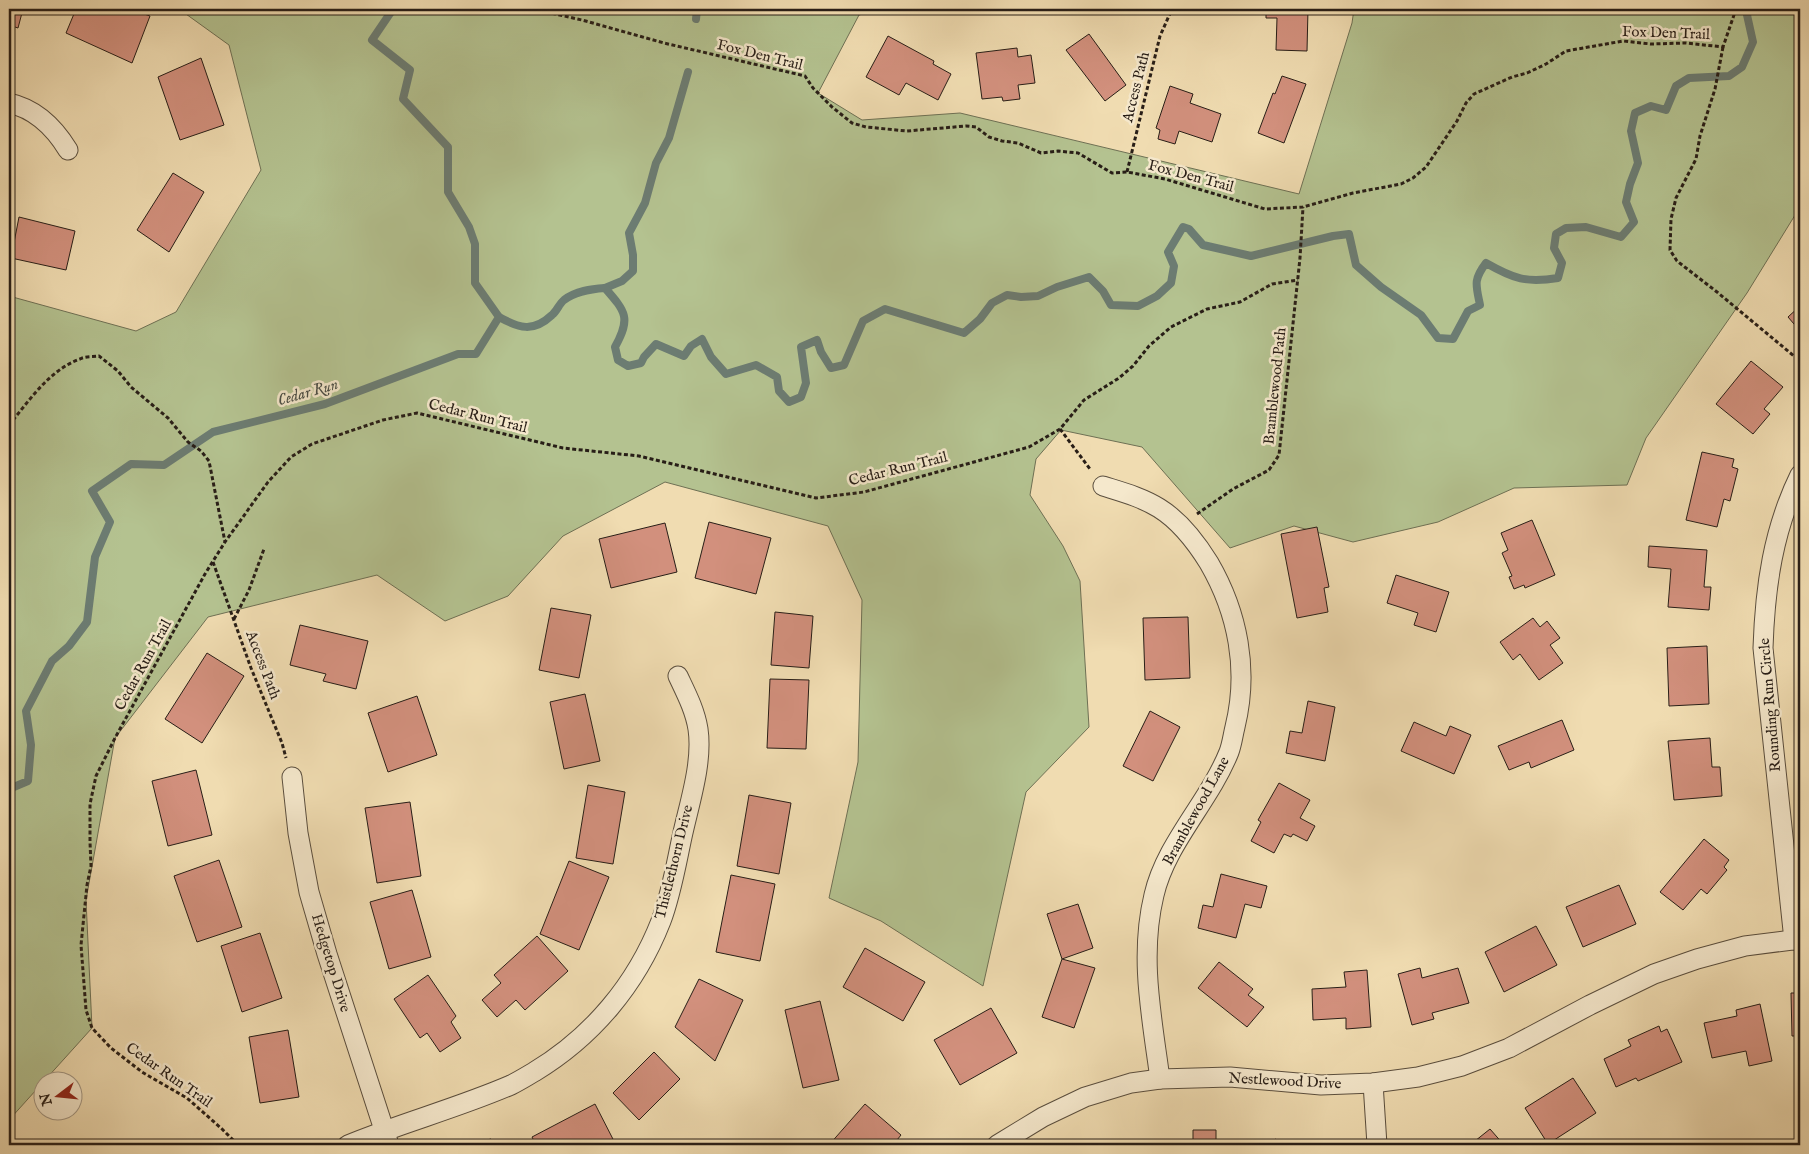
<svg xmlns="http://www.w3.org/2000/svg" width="1809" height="1154" font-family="'IM FELL English',serif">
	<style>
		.green { fill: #b4c290; stroke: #6e7054 }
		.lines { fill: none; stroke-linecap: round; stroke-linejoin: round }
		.stream { stroke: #6c7c72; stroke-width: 8 }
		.building { fill: #d2907d; stroke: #281e17 }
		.minor-casing { stroke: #5a4e3e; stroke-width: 21 }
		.path { stroke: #281e17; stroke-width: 3; stroke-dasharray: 4 2.5; stroke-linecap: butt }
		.minor { stroke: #f5e8cc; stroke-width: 19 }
		.labels { text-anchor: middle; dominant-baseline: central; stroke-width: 5; stroke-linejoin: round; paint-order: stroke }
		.street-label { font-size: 15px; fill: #281e17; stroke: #f5e8cc }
		.water-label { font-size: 16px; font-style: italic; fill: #4a4d45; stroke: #f5e8cc }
	</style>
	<rect width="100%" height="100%" fill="#f0dcb1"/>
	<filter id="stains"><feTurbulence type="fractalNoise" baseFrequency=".004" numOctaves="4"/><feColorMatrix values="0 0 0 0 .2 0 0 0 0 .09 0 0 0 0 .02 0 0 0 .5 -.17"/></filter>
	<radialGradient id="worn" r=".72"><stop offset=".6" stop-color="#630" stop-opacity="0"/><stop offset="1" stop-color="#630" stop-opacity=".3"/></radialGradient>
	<polygon class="green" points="179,9 881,9 859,15 818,93 862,120 960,113 1299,194 1352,23 1354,9 1800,9 1800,207 1747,293 1646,438 1627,485 1514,488 1438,522 1353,542 1294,526 1230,548 1142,447 1061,430 1036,459 1030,495 1063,546 1080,581 1089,727 1026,792 983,986 881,921 829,898 858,762 862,600 828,526 665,482 563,536 508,596 445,621 377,575 208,617 115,738 86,900 92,1028 9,1120 9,296 136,331 176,312 261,170 229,45"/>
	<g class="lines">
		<g class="stream">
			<polyline points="696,19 697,9"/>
			<polyline points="605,288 622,281 633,271 633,255 629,233 645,203 656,163 669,138 688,72"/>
			<path d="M499 317C519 328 533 333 552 315 557 311 559 304 564 300 576 291 591 289 605 288 626 312 631 318 615 347L618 360 628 366 641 363 644 357 656 344 684 356 691 346 702 339 711 357 726 374 756 365 777 377 779 391 789 402 801 397 806 383 801 347 817 340 821 352 831 368 844 365 863 321 885 309 964 333 980 319 992 303 1007 295 1021 297 1038 296 1057 287 1089 277 1103 291 1111 305 1138 306 1157 296 1171 283 1174 266 1168 252 1183 227 1189 229 1203 245 1251 256 1333 236 1349 234 1356 265 1381 287 1421 315 1438 338 1453 339 1468 311 1480 305C1476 285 1473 280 1486 263 1514 279 1526 283 1558 278L1562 263 1554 248 1556 234 1566 228 1586 227 1621 237 1634 222 1626 202 1630 184 1638 163 1631 131 1635 113 1651 106 1666 110 1676 86 1689 78 1729 76 1742 67 1753 42 1747 15 1750 9"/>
			<polyline points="9,789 28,781 31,745 26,711 52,661 69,646 87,622 95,557 110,522 92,491 131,464 164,465 213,432 325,404 458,354 476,354 499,317 475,283 475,244 469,227 448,192 448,147 403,99 410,70 372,40 393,9"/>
		</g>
	</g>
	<g class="building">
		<polygon points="9,9 23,9 18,28 9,25"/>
		<polygon points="76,9 130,9 150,16 132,63 66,33"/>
		<polygon points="1266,9 1308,9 1307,51 1276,50 1277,18 1266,18"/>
		<polygon points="1089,34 1126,85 1105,101 1066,50"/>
		<polygon points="888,36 934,61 933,64 951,74 938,100 906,83 899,95 866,77"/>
		<polygon points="1017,48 1018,57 1031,55 1035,83 1018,85 1020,99 1003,101 1002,97 982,99 976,53"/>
		<polygon points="201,58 224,125 180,140 158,77"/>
		<polygon points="1282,76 1306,84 1284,143 1258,133 1273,93 1275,94"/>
		<polygon points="1170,86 1193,94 1190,103 1221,114 1212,142 1179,131 1175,144 1158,139 1160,130 1156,128"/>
		<polygon points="173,173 204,192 169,252 137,230"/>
		<polygon points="19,217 75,231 66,270 11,258"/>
		<polygon points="1800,306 1800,331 1788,317"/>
		<polygon points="1751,361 1783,387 1764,409 1770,414 1753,434 1716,404"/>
		<polygon points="1702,452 1734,459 1732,467 1738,469 1730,501 1724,499 1717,527 1686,520"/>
		<polygon points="1532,520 1555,575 1525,588 1524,585 1514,589 1509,577 1512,576 1502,553 1508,550 1501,533"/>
		<polygon points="709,522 771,538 756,594 695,578"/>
		<polygon points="665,523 677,572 611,588 599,539"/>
		<polygon points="1317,527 1329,587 1324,588 1328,612 1297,618 1281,534"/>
		<polygon points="1649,546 1707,550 1704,587 1711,587 1709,610 1668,607 1671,569 1648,567"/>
		<polygon points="1396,575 1449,592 1436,632 1414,625 1418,613 1387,603"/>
		<polygon points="551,608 591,615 579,678 539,670"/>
		<polygon points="775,612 813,616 809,668 771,665"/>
		<polygon points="1188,617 1190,678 1145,680 1143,618"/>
		<polygon points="1533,618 1540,627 1547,621 1560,638 1550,645 1563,663 1539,680 1520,654 1513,660 1500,642"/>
		<polygon points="300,625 368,641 356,689 323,681 326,674 290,665"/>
		<polygon points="1707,646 1709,704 1669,706 1667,648"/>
		<polygon points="207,653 244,676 202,743 165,719"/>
		<polygon points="770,679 809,680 806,749 767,748"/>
		<polygon points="585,694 600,761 564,769 550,702"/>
		<polygon points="417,696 437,755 388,772 368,713"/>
		<polygon points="1308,701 1335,707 1325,761 1286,753 1290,731 1302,733"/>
		<polygon points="1150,711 1180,727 1153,781 1123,766"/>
		<polygon points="1562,720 1574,750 1531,768 1529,762 1509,770 1498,746"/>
		<polygon points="1414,722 1446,736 1450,726 1471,735 1454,774 1401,751"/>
		<polygon points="1710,738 1712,767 1720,767 1722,796 1674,800 1668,741"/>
		<polygon points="196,770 212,835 168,846 152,781"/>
		<polygon points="1279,783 1310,800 1300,818 1315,826 1307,841 1293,834 1291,837 1284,834 1274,853 1251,841 1261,822 1258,820"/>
		<polygon points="588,785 625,792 613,864 576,858"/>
		<polygon points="749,795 791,803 779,874 737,866"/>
		<polygon points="410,802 421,876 377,883 365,808"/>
		<polygon points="1704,839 1729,860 1724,867 1727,870 1707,894 1701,889 1683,910 1660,892"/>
		<polygon points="219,860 242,927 197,942 174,876"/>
		<polygon points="569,861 609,877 579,950 540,934"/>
		<polygon points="1221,874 1267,886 1261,908 1245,904 1236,938 1198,928 1203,905 1213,907"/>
		<polygon points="731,875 775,884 760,961 716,952"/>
		<polygon points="1619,885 1636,924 1583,947 1566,907"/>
		<polygon points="412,890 431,957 389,969 370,902"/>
		<polygon points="1078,904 1093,948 1062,959 1047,914"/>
		<polygon points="1536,926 1557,965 1504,992 1485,952"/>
		<polygon points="260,933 282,998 242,1012 221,946"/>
		<polygon points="537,936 568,971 525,1010 516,1000 497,1017 482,1000 501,983 494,975"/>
		<polygon points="865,948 925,982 903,1021 843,987"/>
		<polygon points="1062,959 1095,968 1074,1028 1042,1017"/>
		<polygon points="1219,962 1253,989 1248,995 1264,1007 1247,1027 1198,988"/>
		<polygon points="1420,968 1422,978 1458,968 1469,1003 1432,1013 1434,1019 1412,1025 1398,974"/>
		<polygon points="1367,970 1371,1027 1346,1029 1346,1018 1313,1020 1312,989 1346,987 1344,972"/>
		<polygon points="428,975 456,1016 451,1022 461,1038 440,1052 427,1033 420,1038 394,999"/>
		<polygon points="699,979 743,1000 715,1061 675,1027"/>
		<polygon points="1791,993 1800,993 1800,1036 1792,1036"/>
		<polygon points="820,1001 839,1080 803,1088 785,1010"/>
		<polygon points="1760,1004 1772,1061 1749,1066 1746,1051 1712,1058 1704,1023 1737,1016 1736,1010"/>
		<polygon points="991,1008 1017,1053 960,1085 934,1040"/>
		<polygon points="1659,1026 1661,1032 1667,1029 1682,1062 1638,1081 1636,1078 1616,1087 1604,1059 1631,1046 1628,1040"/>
		<polygon points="288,1030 299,1097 260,1103 249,1037"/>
		<polygon points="654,1052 680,1079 639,1120 613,1093"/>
		<polygon points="1573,1078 1596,1113 1548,1144 1525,1108"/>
		<polygon points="595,1104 616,1145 536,1145 532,1137"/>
		<polygon points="865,1104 901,1135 893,1145 829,1145"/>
		<polygon points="1490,1129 1504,1145 1470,1145"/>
		<polygon points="1193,1130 1216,1130 1216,1145 1158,1145 1158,1140 1193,1140"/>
		<polygon points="491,1139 493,1145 466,1145"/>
		<polygon points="1276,1139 1278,1145 1263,1145"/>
	</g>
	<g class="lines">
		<defs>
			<g id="minor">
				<path d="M9 103C36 109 54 127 68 150"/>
				<path d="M1103 486C1122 492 1141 497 1159 508 1180 521 1196 542 1209 563 1238 613 1249 670 1235 727 1233 735 1232 744 1229 752 1209 802 1166 843 1154 895 1139 957 1152 1018 1160 1079"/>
				<polyline points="292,777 298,833 309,892 327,954 389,1145"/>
				<path d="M1794 940 1763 648C1765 587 1773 530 1800 475"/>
				<polyline points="1373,1083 1377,1145"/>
				<path d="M348 1145C401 1123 458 1108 511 1085 519 1081 527 1076 534 1072 592 1037 636 985 661 921 671 895 676 865 682 837 689 804 703 763 698 729 695 710 686 693 678 676"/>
				<polyline points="997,1145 1043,1117 1085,1097 1131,1083 1160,1079 1230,1077 1321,1085 1373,1083 1418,1077 1462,1066 1509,1048 1590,1005 1654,974 1697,959 1745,946 1800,939"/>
			</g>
		</defs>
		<use href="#minor" class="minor-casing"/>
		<g class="path">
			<polyline points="533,9 582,20 664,43 805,76 813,88 832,107 852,123 866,127 907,131 966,126 976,127 989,137 1002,141 1018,143 1041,153 1058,151 1078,153 1112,173 1127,172 1165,179 1265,209 1303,207 1353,193 1401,184 1413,178 1426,167 1457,121 1466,103 1474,94 1512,77 1527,73 1546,64 1566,51 1623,41 1651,44 1686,43 1723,47 1736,9"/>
			<polyline points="1723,47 1715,89 1700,136 1696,159 1676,198 1671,219 1670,250 1677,261 1717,292 1800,361"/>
			<polyline points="1127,172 1160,36 1172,9"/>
			<path d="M9 425C29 401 49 370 80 359 85 356 93 357 99 356L118 371 131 387 168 418 188 442 201 451 209 461 225 542"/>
			<polyline points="1060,429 1090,469"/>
			<polyline points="1197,514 1233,489 1269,470 1279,455 1300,258 1303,207"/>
			<polyline points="213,562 251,668 282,743 286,758"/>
			<polyline points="234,619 249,590 264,549"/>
			<polyline points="238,1145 222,1129 187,1098 142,1072 111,1048 92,1028 86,1010 81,945 87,885 91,866 90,842 90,804 96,776 115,738 205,574 225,542 268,482 291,457 312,444 383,420 417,413 563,448 639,456 816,498 864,492 1029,447 1060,429 1084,400 1119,378 1133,366 1149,346 1171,327 1207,309 1240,302 1272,284 1298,280"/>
		</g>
		<use href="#minor" class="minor"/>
	</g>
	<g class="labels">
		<g class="street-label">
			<text transform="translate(1666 33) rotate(2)">Fox Den Trail</text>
			<text transform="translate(760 55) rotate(14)">Fox Den Trail</text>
			<text transform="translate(1136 87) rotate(-76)">Access Path</text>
			<text transform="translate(1191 176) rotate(15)">Fox Den Trail</text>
			<text transform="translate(1275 386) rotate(-84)">Bramblewood Path</text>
			<text transform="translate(478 416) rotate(14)">Cedar Run Trail</text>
			<text transform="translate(898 469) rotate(-14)">Cedar Run Trail</text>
			<text transform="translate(143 665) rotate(-61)">Cedar Run Trail</text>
			<text transform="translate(263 665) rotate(69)">Access Path</text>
			<text transform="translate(1770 705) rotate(-95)">Rounding Run Circle</text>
			<text transform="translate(1196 811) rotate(-61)">Bramblewood Lane</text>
			<text transform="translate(674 862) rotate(-76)">Thistlethorn Drive</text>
			<text transform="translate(331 963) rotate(73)">Hedgetop Drive</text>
			<text transform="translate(169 1075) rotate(35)">Cedar Run Trail</text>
			<text transform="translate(1285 1081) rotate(3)">Nestlewood Drive</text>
		</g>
		<g class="water-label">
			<text transform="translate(308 393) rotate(-16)">Cedar Run</text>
		</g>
	</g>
	<rect width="1809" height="1154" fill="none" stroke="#f0dcb1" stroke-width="30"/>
	<rect x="10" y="10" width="1789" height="1134" fill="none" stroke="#281e17" stroke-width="2.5"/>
	<rect x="15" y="15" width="1779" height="1124" fill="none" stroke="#281e17"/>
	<g transform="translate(58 1096) rotate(254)"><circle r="24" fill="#f5e8cc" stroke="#a39784"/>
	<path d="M0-4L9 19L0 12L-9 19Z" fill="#8f2418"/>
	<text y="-8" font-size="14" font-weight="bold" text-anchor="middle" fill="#281e17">N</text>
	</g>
	<rect width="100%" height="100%" filter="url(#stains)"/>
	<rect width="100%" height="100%" fill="url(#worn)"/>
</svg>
